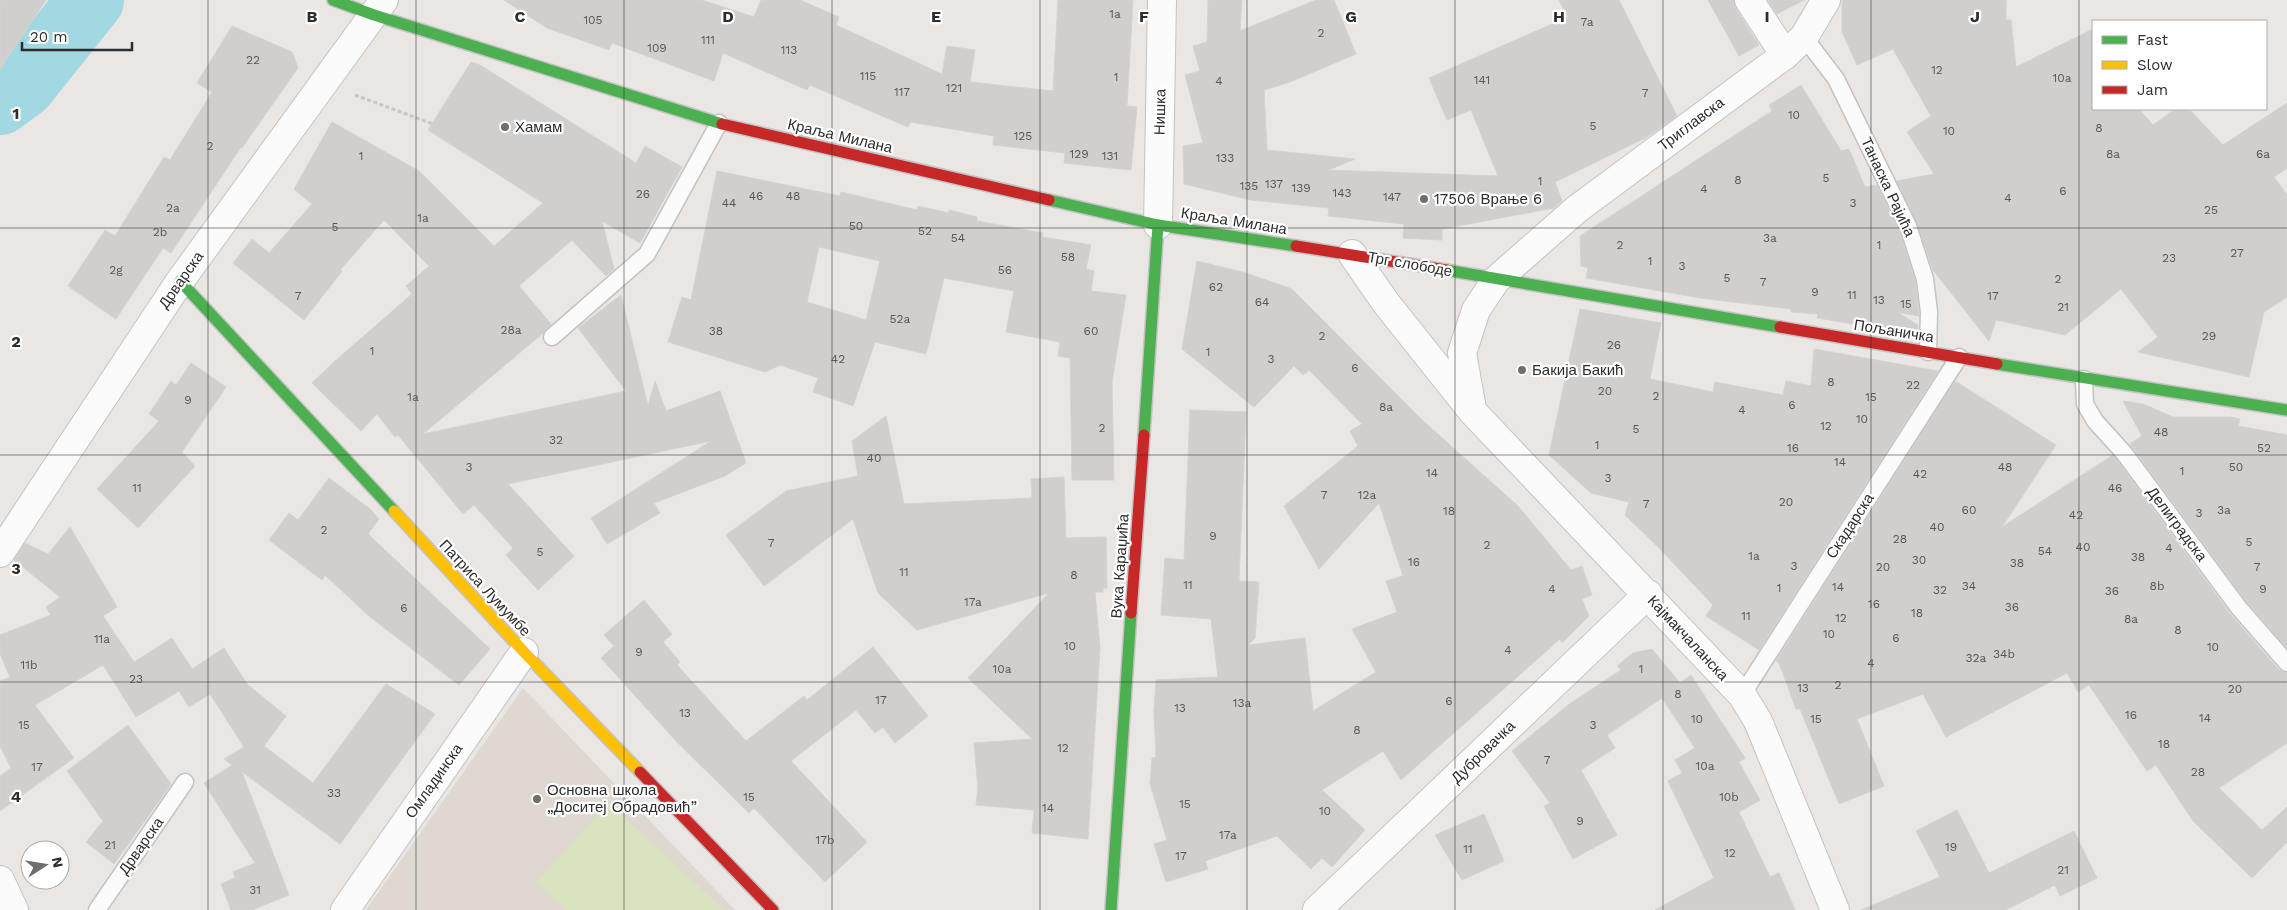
<svg xmlns="http://www.w3.org/2000/svg" width="2287" height="910" font-family="'Work Sans',sans-serif">
	<style>
		.education { fill: #dfd8d1 }
		.pitch { fill: #dae3c0 }
		.lines { fill: none; stroke-linecap: round; stroke-linejoin: round }
		.river { stroke: #a1d8e1; stroke-width: 66 }
		.building { fill: #d1cfcd; stroke: #d5d2d0; fill-rule: evenodd }
		.lane-casing { stroke: #c4c3c4; stroke-width: 19 }
		.street-casing { stroke: #c4c3c4; stroke-width: 30 }
		.fast-casing { stroke: #c4c3c4; stroke-width: 14 }
		.slow-casing { stroke: #c4c3c4; stroke-width: 14 }
		.jam-casing { stroke: #c4c3c4; stroke-width: 14 }
		.path { stroke: #c7c7c7; stroke-width: 3; stroke-dasharray: 4 2.5; stroke-linecap: butt }
		.lane { stroke: #fcfbfb; stroke-width: 16 }
		.street { stroke: #fcfbfb; stroke-width: 28 }
		.fast { stroke: #4caf50; stroke-width: 11 }
		.slow { stroke: #ffc107; stroke-width: 11 }
		.jam { stroke: #c62828; stroke-width: 11 }
		.grid { fill: none; stroke: #2d2d2d; stroke-width: 1; stroke-opacity: 0.55 }
		.poi-dot { fill: #6f6e6d; stroke: #fff; stroke-width: 2 }
		.labels { text-anchor: middle; dominant-baseline: central; stroke-width: 4.5; stroke-linejoin: round; paint-order: stroke }
		.number-label { font-size: 12px; fill: #575656 }
		.street-label { font-size: 15px; fill: #2d2d2d; stroke: #fff }
		.poi-label { font-size: 15px; fill: #2d2d2d; stroke: #fff; text-anchor: start }
		.grid-label { font-size: 16px; text-anchor: middle; font-weight: bold; fill: #2d2d2d; stroke: #fff; stroke-width: 4.5; stroke-linejoin: round; paint-order: stroke }
	</style>
	<rect width="100%" height="100%" fill="#e9e6e4"/>
	<polygon class="education" points="523,688 735,910 366,910"/>
	<polygon class="pitch" points="609,803 724,910 566,910 536,882"/>
	<g class="lines">
		<polyline class="river" points="0,102 23,85 91,0"/>
	</g>
	<g class="building">
		<polygon points="0,0 46,0 0,69"/>
		<polygon points="504,0 702,0 754,17 761,0 800,0 839,17 836,25 942,74 947,46 975,50 970,82 1053,91 1058,0 1133,0 1127,106 1137,107 1131,170 1064,163 1065,153 993,145 994,136 910,122 908,127 810,85 807,90 723,53 714,81 612,43 609,50 547,28"/>
		<polygon points="1208,0 1242,0 1240,31 1316,0 1334,0 1356,54 1290,82 1264,90 1267,150 1355,159 1329,170 1498,176 1471,110 1447,120 1429,78 1568,17 1559,0 1619,0 1677,116 1647,137 1555,182 1562,201 1554,208 1442,229 1442,240 1403,238 1404,224 1328,216 1329,208 1251,200 1184,184 1183,146 1203,143 1185,75 1200,71 1193,46 1207,42"/>
		<polygon points="1708,0 1734,0 1736,9 1759,45 1739,56"/>
		<polygon points="1768,0 1804,0 1777,14"/>
		<polygon points="1842,0 2006,0 2006,20 2011,20 2016,67 2093,29 2093,109 2139,109 2153,125 2175,109 2189,109 2223,145 2287,103 2287,168 2274,177 2287,195 2287,297 2264,312 2249,377 2138,352 2158,337 2121,289 2065,335 1996,320 1989,341 1933,270 1917,223 1897,181 1934,174 1907,132 1931,116 1893,49 1857,65 1842,32"/>
		<polygon points="232,26 292,52 298,68 242,148 241,147 171,253 163,248 116,319 68,286 105,230 115,236 164,157 170,160 212,92 197,83"/>
		<polygon points="471,62 480,65 636,163 645,146 682,167 640,243 602,221 614,269 606,276 572,240 519,286 551,324 542,334 423,434 626,391 578,328 621,295 648,406 655,381 666,411 720,391 746,463 725,476 654,503 660,513 607,544 591,518 711,441 508,484 574,556 538,590 506,555 513,548 474,505 463,514 398,435 395,437 377,414 361,431 312,383 335,361 412,294 406,286 429,266 384,220 340,270 342,271 304,320 233,263 252,239 269,253 312,204 294,189 332,122 419,171 494,246 543,203 428,130"/>
		<polygon points="1801,85 1841,151 1849,149 1865,187 1877,185 1899,230 1915,281 1919,316 1897,312 1918,325 1918,335 1817,318 1818,314 1791,312 1791,309 1700,298 1586,278 1588,268 1581,266 1580,236 1772,111 1769,105"/>
		<path d="M717 171 840 196 841 192 917 210 918 206 949 213V210L977 217V221L1043 233 1042 237 1091 245 1086 269 1094 271 1091 291 1126 295 1112 382 1114 480H1072L1070 358 1058 356 1060 342 1006 332 1014 291 944 278 926 354 875 342 853 406 813 392 818 378 780 365 765 372 668 342 682 297 691 300ZM819 247 880 261 866 320 807 302Z"/>
		<polygon points="1197,261 1246,273 1292,289 1420,418 1518,506 1571,570 1582,566 1592,595 1582,599 1589,616 1562,643 1560,639 1401,780 1383,751 1322,790 1365,830 1332,867 1322,858 1311,869 1277,836 1205,861 1208,869 1166,882 1154,844 1167,840 1150,784 1152,758 1156,757 1154,711 1156,680 1218,677 1211,619 1161,615 1165,558 1184,560 1190,410 1246,412 1239,581 1259,582 1255,638 1248,645 1305,638 1313,711 1376,672 1352,629 1397,612 1386,581 1403,576 1379,503 1319,569 1284,506 1358,446 1350,431 1362,424 1309,370 1303,375 1294,366 1254,407 1182,349"/>
		<polygon points="1580,309 1661,323 1650,379 1713,392 1715,382 1783,395 1786,381 1811,386 1814,349 1938,371 1759,650 1706,616 1713,605 1659,548 1625,515 1629,502 1591,493 1549,455"/>
		<polygon points="191,363 226,387 182,452 195,466 138,528 97,489 159,421 149,414 171,381 176,385"/>
		<polygon points="1955,381 2056,445 2002,527 2113,455 2231,615 2279,670 2287,673 2287,743 2219,788 2262,830 2287,807 2287,842 2252,878 2193,821 2156,765 2147,771 2089,685 2078,692 2067,673 1946,737 1923,694 1857,719 1884,786 1839,804 1800,709 1796,709 1779,663 1776,661"/>
		<polygon points="2123,401 2143,404 2173,417 2231,417 2240,419 2238,426 2287,435 2287,648 2247,602 2130,444 2142,436"/>
		<polygon points="886,416 904,504 1032,498 1031,479 1064,477 1066,538 1106,537 1107,588 1103,588 1103,592 1095,592 1100,648 1088,839 1032,833 1034,810 976,805 978,789 974,743 1032,739 968,678 1049,593 917,630 878,593 853,519 764,586 726,535 786,491 858,476 852,441"/>
		<polygon points="329,478 370,509 379,519 368,534 490,649 459,685 370,617 325,575 322,580 269,540 289,513 298,520"/>
		<polygon points="70,527 117,607 103,616 134,662 172,638 192,669 224,648 247,684 286,716 264,746 313,783 386,684 435,714 340,844 242,772 289,895 252,910 231,910 221,884 235,878 233,872 255,863 204,783 232,765 224,759 244,747 210,694 189,707 179,691 136,717 103,665 35,705 74,758 0,811 0,776 11,768 0,746 0,681 10,677 0,654 0,635 51,615 46,607 60,597 14,560 25,543 48,554"/>
		<polygon points="644,600 672,634 663,642 680,662 677,665 746,741 804,696 807,700 873,647 928,716 895,743 883,727 875,733 856,710 791,761 867,842 825,882 754,808 749,813 676,741 601,658 614,646 604,635"/>
		<polygon points="1652,649 1680,683 1691,675 1745,758 1739,762 1760,800 1739,812 1770,877 1779,873 1795,910 1655,910 1714,878 1668,781 1682,773 1675,760 1695,748 1662,698 1607,735 1615,748 1581,770 1617,835 1573,859 1544,806 1550,803 1512,751 1568,705 1621,670 1617,666 1633,653"/>
		<polygon points="128,725 171,784 114,864 86,842 103,821 67,771"/>
		<polygon points="1957,810 1989,873 2074,831 2097,878 2060,896 2055,885 2006,910 1861,910 1940,877 1916,831"/>
		<polygon points="1484,814 1504,861 1462,880 1435,835"/>
	</g>
	<g class="lines">
		<defs>
			<g id="lane">
				<polyline points="1804,37 1836,79 1908,226 1925,279 1929,312 1928,352"/>
				<polyline points="552,337 647,254 719,123"/>
				<polyline points="2084,379 2085,404 2095,421 2124,453 2239,608 2287,663"/>
				<polyline points="1742,695 1959,357"/>
				<polyline points="97,910 185,782"/>
			</g>
			<g id="street">
				<polyline points="1749,0 1785,55"/>
				<polyline points="1158,225 1162,0"/>
				<polyline points="1352,254 1386,303 1472,411 1742,695 1758,721 1835,910"/>
				<polyline points="1472,409 1462,353 1476,310 1496,280 1577,209 1785,55 1804,37 1826,0"/>
				<polyline points="0,553 180,281 384,0"/>
				<polyline points="0,880 14,910"/>
				<polyline points="345,910 524,652"/>
				<polyline points="1317,910 1648,594"/>
			</g>
			<g id="fast">
				<polyline points="333,0 374,15 722,124"/>
				<polyline points="1049,200 1158,225 1296,246"/>
				<polyline points="1446,270 1780,327"/>
				<polyline points="180,281 394,511"/>
				<polyline points="1997,364 2287,410"/>
				<polyline points="1144,435 1158,225"/>
				<polyline points="1111,910 1131,613"/>
			</g>
			<polyline id="slow" points="394,511 524,652 640,772"/>
			<g id="jam">
				<polyline points="722,124 1049,200"/>
				<polyline points="1296,246 1446,270"/>
				<polyline points="1780,327 1997,364"/>
				<polyline points="1131,613 1144,435"/>
				<polyline points="640,772 773,910"/>
			</g>
		</defs>
		<use href="#lane" class="lane-casing"/>
		<use href="#street" class="street-casing"/>
		<use href="#fast" class="fast-casing"/>
		<use href="#slow" class="slow-casing"/>
		<use href="#jam" class="jam-casing"/>
		<polyline class="path" points="355,95 433,124"/>
		<use href="#lane" class="lane"/>
		<use href="#street" class="street"/>
		<use href="#fast" class="fast"/>
		<use href="#slow" class="slow"/>
		<use href="#jam" class="jam"/>
	</g>
	<path class="grid" d="M208 0V910M416 0V910M624 0V910M832 0V910M1040 0V910M1247 0V910M1455 0V910M1663 0V910M1871 0V910M2079 0V910M0 228H2287M0 455H2287M0 682H2287"/>
	<g class="poi-dot">
		<circle cx="505" cy="127" r="5"/>
		<circle cx="1424" cy="199" r="5"/>
		<circle cx="1522" cy="370" r="5"/>
		<circle cx="537" cy="799" r="5"/>
	</g>
	<g class="labels">
		<g class="number-label">
			<text x="1115" y="14">1a</text>
			<text x="593" y="20">105</text>
			<text x="1587" y="22">7a</text>
			<text x="1321" y="33">2</text>
			<text x="708" y="40">111</text>
			<text x="657" y="48">109</text>
			<text x="789" y="50">113</text>
			<text x="253" y="60">22</text>
			<text x="1937" y="70">12</text>
			<text x="868" y="76">115</text>
			<text x="1116" y="77">1</text>
			<text x="2062" y="78">10a</text>
			<text x="1482" y="80">141</text>
			<text x="1219" y="81">4</text>
			<text x="954" y="88">121</text>
			<text x="902" y="92">117</text>
			<text x="1645" y="93">7</text>
			<text x="1794" y="115">10</text>
			<text x="1593" y="126">5</text>
			<text x="2099" y="128">8</text>
			<text x="1949" y="131">10</text>
			<text x="1023" y="136">125</text>
			<text x="210" y="146">2</text>
			<text x="1079" y="154">129</text>
			<text x="2113" y="154">8a</text>
			<text x="2263" y="154">6a</text>
			<text x="361" y="156">1</text>
			<text x="1110" y="156">131</text>
			<text x="1225" y="158">133</text>
			<text x="1826" y="178">5</text>
			<text x="1738" y="180">8</text>
			<text x="1540" y="181">1</text>
			<text x="1274" y="184">137</text>
			<text x="1249" y="186">135</text>
			<text x="1301" y="188">139</text>
			<text x="1704" y="189">4</text>
			<text x="2063" y="191">6</text>
			<text x="1342" y="193">143</text>
			<text x="643" y="194">26</text>
			<text x="756" y="196">46</text>
			<text x="793" y="196">48</text>
			<text x="1392" y="197">147</text>
			<text x="2008" y="198">4</text>
			<text x="729" y="203">44</text>
			<text x="1853" y="203">3</text>
			<text x="173" y="208">2a</text>
			<text x="2211" y="210">25</text>
			<text x="423" y="218">1a</text>
			<text x="856" y="226">50</text>
			<text x="335" y="227">5</text>
			<text x="925" y="231">52</text>
			<text x="160" y="232">2b</text>
			<text x="958" y="238">54</text>
			<text x="1770" y="238">3a</text>
			<text x="1620" y="245">2</text>
			<text x="1879" y="245">1</text>
			<text x="2237" y="253">27</text>
			<text x="1068" y="257">58</text>
			<text x="2169" y="258">23</text>
			<text x="1650" y="261">1</text>
			<text x="1682" y="266">3</text>
			<text x="116" y="270">2g</text>
			<text x="1005" y="270">56</text>
			<text x="1727" y="278">5</text>
			<text x="2058" y="279">2</text>
			<text x="1763" y="282">7</text>
			<text x="1216" y="287">62</text>
			<text x="1815" y="292">9</text>
			<text x="1852" y="295">11</text>
			<text x="298" y="296">7</text>
			<text x="1993" y="296">17</text>
			<text x="1879" y="300">13</text>
			<text x="1262" y="302">64</text>
			<text x="1906" y="304">15</text>
			<text x="2063" y="307">21</text>
			<text x="900" y="319">52a</text>
			<text x="511" y="330">28a</text>
			<text x="716" y="331">38</text>
			<text x="1091" y="331">60</text>
			<text x="1322" y="336">2</text>
			<text x="2209" y="336">29</text>
			<text x="1614" y="345">26</text>
			<text x="372" y="351">1</text>
			<text x="1208" y="352">1</text>
			<text x="838" y="359">42</text>
			<text x="1271" y="359">3</text>
			<text x="1355" y="368">6</text>
			<text x="1831" y="382">8</text>
			<text x="1913" y="385">22</text>
			<text x="1605" y="391">20</text>
			<text x="1656" y="396">2</text>
			<text x="413" y="397">1a</text>
			<text x="1871" y="397">15</text>
			<text x="188" y="400">9</text>
			<text x="1792" y="405">6</text>
			<text x="1386" y="407">8a</text>
			<text x="1742" y="410">4</text>
			<text x="1862" y="419">10</text>
			<text x="1826" y="426">12</text>
			<text x="1102" y="428">2</text>
			<text x="1636" y="429">5</text>
			<text x="2161" y="432">48</text>
			<text x="556" y="440">32</text>
			<text x="1597" y="445">1</text>
			<text x="1793" y="448">16</text>
			<text x="2264" y="448">52</text>
			<text x="874" y="458">40</text>
			<text x="1840" y="462">14</text>
			<text x="469" y="467">3</text>
			<text x="2005" y="467">48</text>
			<text x="2236" y="467">50</text>
			<text x="2182" y="471">1</text>
			<text x="1432" y="473">14</text>
			<text x="1920" y="474">42</text>
			<text x="1608" y="478">3</text>
			<text x="137" y="488">11</text>
			<text x="2115" y="488">46</text>
			<text x="1324" y="495">7</text>
			<text x="1367" y="495">12a</text>
			<text x="1786" y="502">20</text>
			<text x="1646" y="504">7</text>
			<text x="1969" y="510">60</text>
			<text x="2224" y="510">3a</text>
			<text x="1449" y="511">18</text>
			<text x="2199" y="513">3</text>
			<text x="2076" y="515">42</text>
			<text x="1937" y="527">40</text>
			<text x="324" y="530">2</text>
			<text x="1213" y="536">9</text>
			<text x="1900" y="539">28</text>
			<text x="2249" y="542">5</text>
			<text x="771" y="543">7</text>
			<text x="1487" y="545">2</text>
			<text x="2083" y="547">40</text>
			<text x="2169" y="548">4</text>
			<text x="2045" y="551">54</text>
			<text x="540" y="552">5</text>
			<text x="1754" y="556">1a</text>
			<text x="2138" y="557">38</text>
			<text x="1919" y="560">30</text>
			<text x="1414" y="562">16</text>
			<text x="2017" y="563">38</text>
			<text x="1794" y="566">3</text>
			<text x="1883" y="567">20</text>
			<text x="2257" y="567">7</text>
			<text x="904" y="572">11</text>
			<text x="1074" y="575">8</text>
			<text x="1188" y="585">11</text>
			<text x="1969" y="586">34</text>
			<text x="2157" y="586">8b</text>
			<text x="1838" y="587">14</text>
			<text x="1779" y="588">1</text>
			<text x="1552" y="589">4</text>
			<text x="2263" y="589">9</text>
			<text x="1940" y="590">32</text>
			<text x="2112" y="591">36</text>
			<text x="973" y="602">17a</text>
			<text x="1874" y="604">16</text>
			<text x="2012" y="607">36</text>
			<text x="404" y="608">6</text>
			<text x="1917" y="613">18</text>
			<text x="1746" y="616">11</text>
			<text x="1841" y="618">12</text>
			<text x="2131" y="619">8a</text>
			<text x="2178" y="630">8</text>
			<text x="1829" y="634">10</text>
			<text x="1896" y="638">6</text>
			<text x="102" y="639">11a</text>
			<text x="1070" y="646">10</text>
			<text x="2213" y="647">10</text>
			<text x="1508" y="650">4</text>
			<text x="639" y="652">9</text>
			<text x="2004" y="654">34b</text>
			<text x="1976" y="658">32a</text>
			<text x="1871" y="663">4</text>
			<text x="29" y="665">11b</text>
			<text x="1002" y="669">10a</text>
			<text x="1641" y="669">1</text>
			<text x="136" y="679">23</text>
			<text x="1838" y="685">2</text>
			<text x="1803" y="688">13</text>
			<text x="2235" y="689">20</text>
			<text x="1678" y="694">8</text>
			<text x="881" y="700">17</text>
			<text x="1449" y="701">6</text>
			<text x="1242" y="703">13a</text>
			<text x="1180" y="708">13</text>
			<text x="685" y="713">13</text>
			<text x="2131" y="715">16</text>
			<text x="2205" y="718">14</text>
			<text x="1697" y="719">10</text>
			<text x="1816" y="719">15</text>
			<text x="24" y="725">15</text>
			<text x="1593" y="725">3</text>
			<text x="1357" y="730">8</text>
			<text x="2164" y="744">18</text>
			<text x="1063" y="748">12</text>
			<text x="1547" y="760">7</text>
			<text x="1705" y="766">10a</text>
			<text x="37" y="767">17</text>
			<text x="2198" y="772">28</text>
			<text x="334" y="793">33</text>
			<text x="749" y="797">15</text>
			<text x="1729" y="797">10b</text>
			<text x="1185" y="804">15</text>
			<text x="1048" y="808">14</text>
			<text x="1325" y="811">10</text>
			<text x="1580" y="821">9</text>
			<text x="1228" y="835">17a</text>
			<text x="825" y="840">17b</text>
			<text x="110" y="845">21</text>
			<text x="1951" y="847">19</text>
			<text x="1468" y="849">11</text>
			<text x="1730" y="853">12</text>
			<text x="1181" y="856">17</text>
			<text x="2063" y="870">21</text>
			<text x="255" y="890">31</text>
		</g>
		<g class="street-label">
			<text transform="translate(1160 112) rotate(-89)">Нишка</text>
			<text transform="translate(1691 124) rotate(-37)">Триглавска</text>
			<text transform="translate(840 136) rotate(13)">Краља Милана</text>
			<text transform="translate(1888 187) rotate(65)">Танаска Рајића</text>
			<text transform="translate(1234 221) rotate(9)">Краља Милана</text>
			<text transform="translate(1410 264) rotate(10)">Трг слободе</text>
			<text transform="translate(181 280) rotate(-55)">Дрварска</text>
			<text transform="translate(1894 331) rotate(9)">Пољаничка</text>
			<text transform="translate(2177 524) rotate(53)">Делиградска</text>
			<text transform="translate(1850 526) rotate(-57)">Скадарска</text>
			<text transform="translate(1120 566) rotate(-86)">Вука Караџића</text>
			<text transform="translate(485 588) rotate(47)">Патриса Лумумбе</text>
			<text transform="translate(1688 638) rotate(47)">Кајмакчаланска</text>
			<text transform="translate(1483 752) rotate(-44)">Дубровачка</text>
			<text transform="translate(434 781) rotate(-55)">Омладинска</text>
			<text transform="translate(141 846) rotate(-55)">Дрварска</text>
		</g>
		<g class="poi-label">
			<text x="515" y="127">Хамам</text>
			<text x="1434" y="199">17506 Врање 6</text>
			<text x="1532" y="370">Бакија Бакић</text>
			<text x="547" y="790">Основна школа<tspan x="547" dy="17">„Доситеј Обрадовић”</tspan></text>
		</g>
	</g>
	<g class="grid-label">
		<text x="312" y="22">B</text>
		<text x="520" y="22">C</text>
		<text x="728" y="22">D</text>
		<text x="936" y="22">E</text>
		<text x="1144" y="22">F</text>
		<text x="1351" y="22">G</text>
		<text x="1559" y="22">H</text>
		<text x="1767" y="22">I</text>
		<text x="1975" y="22">J</text>
		<text x="16" y="119">1</text>
		<text x="16" y="347">2</text>
		<text x="16" y="574">3</text>
		<text x="16" y="802">4</text>
	</g>
	<rect x="2092" y="20" width="175" height="90" fill="#ffffff" stroke="#ababab"/>
	<rect x="2102" y="36" width="25" height="8" fill="#4caf50" stroke="#ababab"/>
	<text x="2137" y="45" font-size="15" fill="#2d2d2d">Fast</text>
	<rect x="2102" y="61" width="25" height="8" fill="#ffc107" stroke="#ababab"/>
	<text x="2137" y="70" font-size="15" fill="#2d2d2d">Slow</text>
	<rect x="2102" y="86" width="25" height="8" fill="#c62828" stroke="#ababab"/>
	<text x="2137" y="95" font-size="15" fill="#2d2d2d">Jam</text>
	<g transform="translate(45 865) rotate(78)"><circle r="24" fill="#ffffff" stroke="#ababab"/>
	<path d="M0-4L9 19L0 12L-9 19Z" fill="#6f6e6d"/>
	<text y="-8" font-size="14" font-weight="bold" text-anchor="middle" fill="#2d2d2d">N</text>
	</g>
	<path d="M22 42v8h110v-8" fill="none" stroke="#2d2d2d" stroke-width="2.5"/>
	<text x="30" y="42" font-size="15" fill="#2d2d2d" stroke="#ffffff" stroke-width="4" paint-order="stroke">20 m</text>
</svg>
